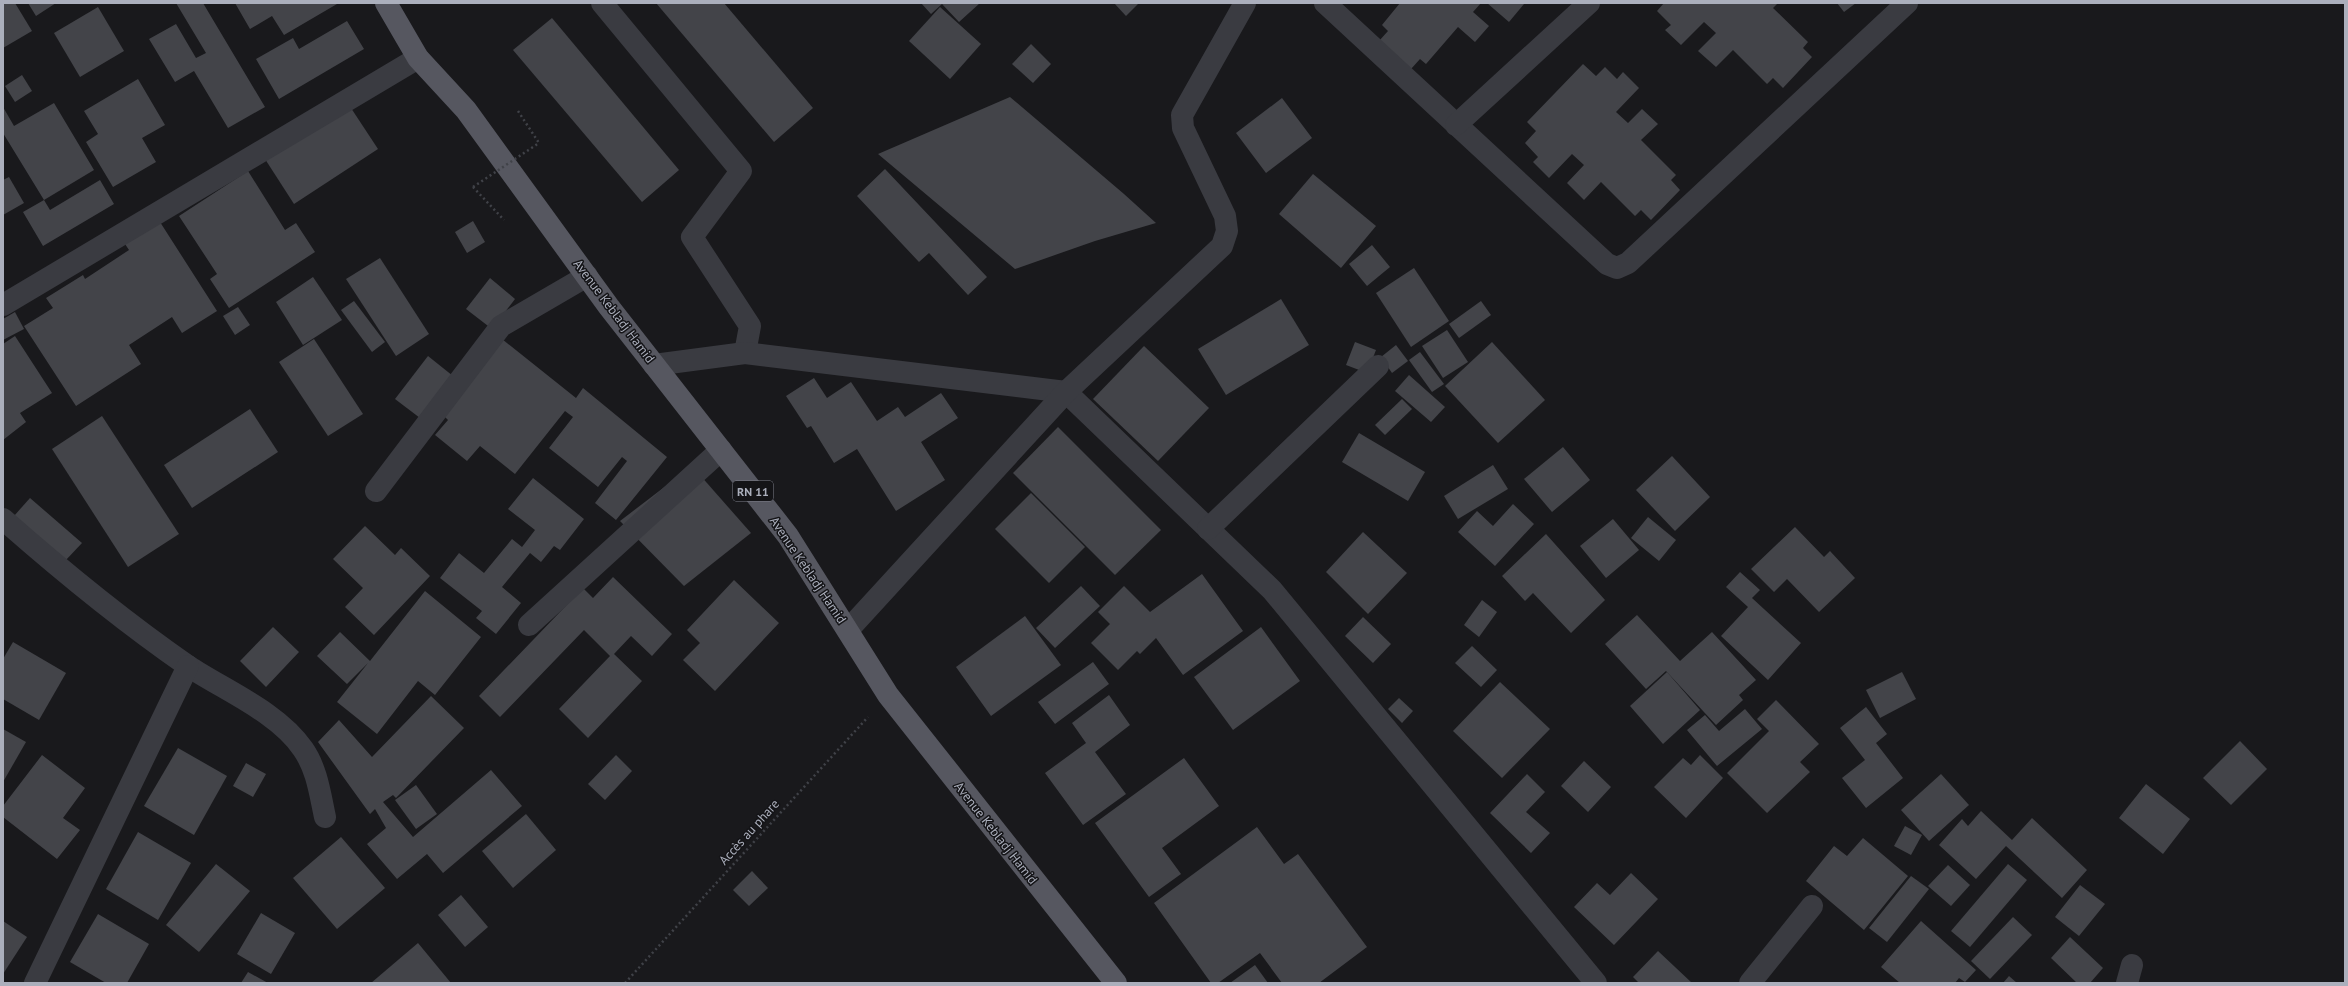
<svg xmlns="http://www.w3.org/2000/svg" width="2348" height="986" font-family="'PT Sans',sans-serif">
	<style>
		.building { fill: #434449 }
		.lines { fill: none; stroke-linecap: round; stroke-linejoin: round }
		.path { stroke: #404248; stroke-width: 2.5; stroke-dasharray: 2 3; stroke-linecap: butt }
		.minor { stroke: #3a3b41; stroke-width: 22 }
		.primary { stroke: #565760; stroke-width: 22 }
		.path-bridge { stroke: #404248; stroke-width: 2.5; stroke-dasharray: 2 3; stroke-linecap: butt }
		.labels { text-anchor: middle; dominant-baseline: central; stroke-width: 3; stroke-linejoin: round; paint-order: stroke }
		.shield { fill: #141417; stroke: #7e808a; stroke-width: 1 }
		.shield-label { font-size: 12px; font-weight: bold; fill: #abafbc }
		.street-label { font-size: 13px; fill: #abafbc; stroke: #141417 }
	</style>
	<rect width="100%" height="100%" fill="#19191c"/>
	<g class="building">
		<polygon points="3,3 15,3 32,31 3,48"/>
		<polygon points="28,3 56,3 36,16"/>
		<polygon points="176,3 203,3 265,107 228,128 194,71 175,82 149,39 176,24 196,58 206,53"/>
		<polygon points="235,3 336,3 337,4 284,35 272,16 250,29"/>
		<polygon points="656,3 724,3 813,108 774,142"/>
		<polygon points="921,3 980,3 959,22 942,4 931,14"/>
		<polygon points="1114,3 1139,3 1126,16"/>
		<polygon points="1400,3 1481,3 1473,12 1489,26 1475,42 1458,27 1426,64 1420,59 1411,69 1379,41 1388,31 1382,25"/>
		<polygon points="1487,3 1523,3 1524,4 1509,22"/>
		<polygon points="1664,3 1778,3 1773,8 1808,42 1803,48 1812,57 1783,88 1773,78 1767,84 1733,50 1716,67 1698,51 1716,33 1704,22 1681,45 1665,30 1671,25 1657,11"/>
		<polygon points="1837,3 1856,3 1844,12"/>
		<polygon points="98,7 124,51 80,77 54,33"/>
		<polygon points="940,7 981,44 950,79 909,41"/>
		<polygon points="552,18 679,170 642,202 513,50"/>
		<polygon points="347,21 364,49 279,99 256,59 293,38 299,49"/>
		<polygon points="1031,44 1051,64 1033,83 1012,64"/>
		<polygon points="1583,64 1596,76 1605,67 1617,79 1623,72 1639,88 1616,112 1628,123 1642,109 1658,124 1641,140 1676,175 1671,180 1680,190 1651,220 1641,210 1635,216 1601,182 1584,200 1567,183 1584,165 1572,154 1549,178 1533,162 1538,157 1525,143 1536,131 1527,122"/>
		<polygon points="22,75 32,91 15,102 5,86"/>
		<polygon points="138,79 165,125 142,138 156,162 113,187 86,142 98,134 84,111"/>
		<polygon points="1010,97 1124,194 1156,223 1095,241 1015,269 878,154"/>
		<polygon points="1282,98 1312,138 1266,173 1236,133"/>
		<polygon points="54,103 94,170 44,200 3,133 3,107 14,126"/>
		<polygon points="349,105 378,149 294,204 265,159"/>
		<polygon points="885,169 987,277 968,295 929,253 919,262 857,196"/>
		<polygon points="248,171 285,230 296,223 315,252 229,308 210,279 217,274 179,216"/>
		<polygon points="1313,174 1376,226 1341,268 1279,214"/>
		<polygon points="9,177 24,203 3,215 3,180"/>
		<polygon points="100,180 114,204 43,246 23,212 44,200 50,210"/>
		<polygon points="473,221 485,242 467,253 455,232"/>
		<polygon points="160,222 217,311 182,333 172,317 129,345 141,364 76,406 24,326 53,308 46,298 83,275 85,279 129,250 125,244"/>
		<polygon points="1372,245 1390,267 1367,286 1349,264"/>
		<polygon points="380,258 429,334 396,356 346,279"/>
		<polygon points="1414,268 1449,321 1411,347 1376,293"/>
		<polygon points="313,277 342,320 303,345 276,302"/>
		<polygon points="490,278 515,299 492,329 466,309"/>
		<polygon points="1281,299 1309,345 1226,395 1198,349"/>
		<polygon points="354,301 385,342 372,352 341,310"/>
		<polygon points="1481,301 1491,315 1459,338 1449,324"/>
		<polygon points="238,307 250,325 235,335 223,316"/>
		<polygon points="15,312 24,329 3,340 3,319"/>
		<polygon points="1447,330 1468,362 1443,378 1422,346"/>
		<polygon points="15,336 52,393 20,413 26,422 3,440 3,344"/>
		<polygon points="314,339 363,414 328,436 279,362"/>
		<polygon points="502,339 576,398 583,388 667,457 616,520 595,503 627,461 622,457 598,487 549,448 573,417 565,411 515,474 480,446 467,461 435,435 448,420 444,416"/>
		<polygon points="1355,342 1376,350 1367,373 1346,365"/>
		<polygon points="1492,342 1545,400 1498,443 1445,386"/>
		<polygon points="1396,345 1408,361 1392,373 1381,357"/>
		<polygon points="1144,346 1209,408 1158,461 1093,399"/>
		<polygon points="1420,352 1444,384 1432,392 1409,360"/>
		<polygon points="428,356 453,376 420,418 395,399"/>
		<polygon points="1409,375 1445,407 1431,422 1395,391"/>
		<polygon points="814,378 827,398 851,382 877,421 898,407 905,417 941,393 958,418 921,442 945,480 896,511 857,449 834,463 811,426 807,428 786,396"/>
		<polygon points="1402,399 1412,409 1385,435 1375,425"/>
		<polygon points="250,409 278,452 192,508 164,465"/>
		<polygon points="102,416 179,534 128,567 52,449"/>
		<polygon points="1058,427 1161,530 1115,575 1013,473"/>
		<polygon points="1359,433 1425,472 1408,501 1342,462"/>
		<polygon points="1563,447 1590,480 1552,512 1524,479"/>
		<polygon points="1672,456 1710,497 1675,531 1636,490"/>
		<polygon points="1493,465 1508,489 1458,519 1444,496"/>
		<polygon points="692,466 751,533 684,586 620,521"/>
		<polygon points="533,478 584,519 560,550 554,546 541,562 530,553 502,587 521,603 496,634 476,618 482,611 440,578 459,553 484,573 512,539 522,547 535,530 508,509"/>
		<polygon points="1031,493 1085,547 1049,583 995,529"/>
		<polygon points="30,498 82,543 65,561 14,516"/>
		<polygon points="1513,504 1534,524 1495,566 1458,532 1477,511 1493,526"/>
		<polygon points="1648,517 1676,540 1659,561 1631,538"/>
		<polygon points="1613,519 1639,550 1606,578 1580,546"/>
		<polygon points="365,526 395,555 401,548 430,576 374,635 345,607 363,588 333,559"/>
		<polygon points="1795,527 1824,557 1830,551 1855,578 1819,612 1787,579 1774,592 1751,569"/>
		<polygon points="1363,532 1407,573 1368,614 1326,572"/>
		<polygon points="1546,534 1605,600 1571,633 1533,593 1525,601 1502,576"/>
		<polygon points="1740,572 1760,590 1752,598 1801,643 1768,680 1721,636 1748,607 1726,587"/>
		<polygon points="1202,574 1243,631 1183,675 1156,638 1140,654 1137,651 1118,670 1091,643 1110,624 1098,612 1124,586 1150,612"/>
		<polygon points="613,577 672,634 652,656 631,636 614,654 642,681 588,738 559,709 610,656 584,630 500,717 479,696 583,588 593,598"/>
		<polygon points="734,580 779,623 715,691 683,660 700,643 687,630"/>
		<polygon points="1081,586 1100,606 1055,648 1036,628"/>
		<polygon points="425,591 481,637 435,695 418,681 377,734 337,702 368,663 347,684 317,656 340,632 370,661"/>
		<polygon points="1482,600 1497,612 1479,637 1464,625"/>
		<polygon points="1637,615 1680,661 1712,632 1756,680 1739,695 1743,700 1716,725 1666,671 1646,689 1605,644"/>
		<polygon points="1025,616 1061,665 991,716 956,667"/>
		<polygon points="1363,617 1391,644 1373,663 1345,636"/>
		<polygon points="273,627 299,652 266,687 240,661"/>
		<polygon points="1261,627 1300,681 1233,730 1194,677"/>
		<polygon points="13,642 66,673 39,720 3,699 3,659"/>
		<polygon points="1472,646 1497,670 1481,687 1455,663"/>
		<polygon points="1093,662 1109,684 1055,724 1038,702"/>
		<polygon points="1667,672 1700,710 1663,744 1630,706"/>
		<polygon points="1902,672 1916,699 1880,718 1866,690"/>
		<polygon points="1500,682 1550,729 1502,778 1453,731"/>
		<polygon points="1109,695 1130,725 1095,752 1126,794 1083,825 1045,773 1086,743 1072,723"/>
		<polygon points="431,696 464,728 396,798 393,795 383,802 413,837 491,770 522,806 443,873 427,854 397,879 367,844 386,828 375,809 370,814 318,742 339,720 372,757"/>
		<polygon points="1399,698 1413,711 1402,723 1388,709"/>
		<polygon points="1776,700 1819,744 1800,762 1810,772 1767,813 1727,773 1769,731 1757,719"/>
		<polygon points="1866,707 1887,734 1876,743 1903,778 1866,808 1842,778 1865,760 1840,728"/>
		<polygon points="1745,709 1762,729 1717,766 1687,730 1705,715 1719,731"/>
		<polygon points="3,729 26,742 3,782"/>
		<polygon points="2240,741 2267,769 2231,805 2203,778"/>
		<polygon points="178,748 227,776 194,835 144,806"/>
		<polygon points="42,755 85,788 63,818 80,830 57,859 3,817 3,806"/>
		<polygon points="616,755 632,771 605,800 588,784"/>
		<polygon points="1700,755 1723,778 1686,818 1654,787 1683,758 1691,765"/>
		<polygon points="1184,758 1219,806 1162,848 1181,874 1149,897 1095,823"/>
		<polygon points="1584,761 1611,787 1588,812 1561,786"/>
		<polygon points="246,763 266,774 253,797 233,786"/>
		<polygon points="1527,774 1545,792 1526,812 1550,833 1531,853 1490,813"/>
		<polygon points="1941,774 1969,805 1929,841 1901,810"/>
		<polygon points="2146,784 2190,819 2163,854 2119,818"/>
		<polygon points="416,785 437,814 416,829 395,800"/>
		<polygon points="1981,811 2012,840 2032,818 2087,870 2062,898 2006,846 1976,879 1939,845 1962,819 1968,826"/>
		<polygon points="526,814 556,850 513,888 482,851"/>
		<polygon points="1905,826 1922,835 1911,855 1894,846"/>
		<polygon points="1257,827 1284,864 1298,854 1367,947 1319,983 1282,983 1260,953 1218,983 1211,983 1154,903"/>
		<polygon points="138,832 191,863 158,920 106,889"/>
		<polygon points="341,837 385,888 337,929 293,878"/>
		<polygon points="1863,838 1908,876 1864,930 1806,881 1834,846 1847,856"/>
		<polygon points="216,864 250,891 199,952 166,925"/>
		<polygon points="2008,864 2027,880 1970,947 1951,931"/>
		<polygon points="1948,865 1970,885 1951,906 1928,886"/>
		<polygon points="752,871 768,888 749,906 733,890"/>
		<polygon points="1631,873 1658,899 1614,945 1574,907 1597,883 1610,895"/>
		<polygon points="1911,876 1929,889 1887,942 1869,928"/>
		<polygon points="2080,885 2105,904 2079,936 2055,917"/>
		<polygon points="461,895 488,927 465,947 438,915"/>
		<polygon points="261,913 295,933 271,974 237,954"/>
		<polygon points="98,914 149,944 127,983 106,983 70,962"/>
		<polygon points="2013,917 2032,935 1990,979 1971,961"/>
		<polygon points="3,921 27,937 3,974"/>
		<polygon points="1921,921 1976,970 1965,982 1959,978 1955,983 1900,983 1881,967"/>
		<polygon points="2070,937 2103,968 2090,983 2077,983 2051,958"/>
		<polygon points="418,943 451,983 371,983"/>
		<polygon points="1658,951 1692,983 1639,983 1633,977"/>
		<polygon points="1255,965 1268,983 1230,983"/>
		<polygon points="248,972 268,983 241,983"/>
		<polygon points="2009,976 2017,983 2003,983"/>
	</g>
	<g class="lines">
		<g class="path">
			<polyline points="518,111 539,143"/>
			<polyline points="473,187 504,220"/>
			<polyline points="625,983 868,717"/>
		</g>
		<g class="minor">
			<polyline points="602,3 741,171 692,237 750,326 745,353"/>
			<polyline points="1325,3 1607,264 1617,268 1628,263 1907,3"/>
			<polyline points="1456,125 1589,3"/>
			<polyline points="3,305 418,58"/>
			<polyline points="654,365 745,353 1066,392 1272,590 1596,983"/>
			<polyline points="376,491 501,326 587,276"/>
			<path d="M3 519C62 571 123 621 188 666 224 690 278 712 303 749 317 769 320 794 325 817"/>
			<polyline points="1208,529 1378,366"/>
			<polyline points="529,625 721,450"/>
			<polyline points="848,630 1066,392 1222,246 1227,231 1225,216 1183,128 1182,115 1245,3"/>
			<polyline points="35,983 188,666"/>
			<polyline points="1750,983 1812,906"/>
			<polyline points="2127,983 2132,965"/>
		</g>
		<polyline class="primary" points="386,3 418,58 466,110 609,307 788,536 888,695 1116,983"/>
		<polyline class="path-bridge" points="473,187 539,143"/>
	</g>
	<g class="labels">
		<rect class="shield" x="733" y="481" width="40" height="20" rx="3"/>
		<g class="shield-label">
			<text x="753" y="491">RN 11</text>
		</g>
		<g class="street-label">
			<text transform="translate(614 311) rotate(53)">Avenue Kebladj Hamid</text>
			<text transform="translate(808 570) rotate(56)">Avenue Kebladj Hamid</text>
			<text transform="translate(749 832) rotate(-48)">Accès au phare</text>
			<text transform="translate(996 833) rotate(52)">Avenue Kebladj Hamid</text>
		</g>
	</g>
	<rect width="2348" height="986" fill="none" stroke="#abafbc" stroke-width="8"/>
</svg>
